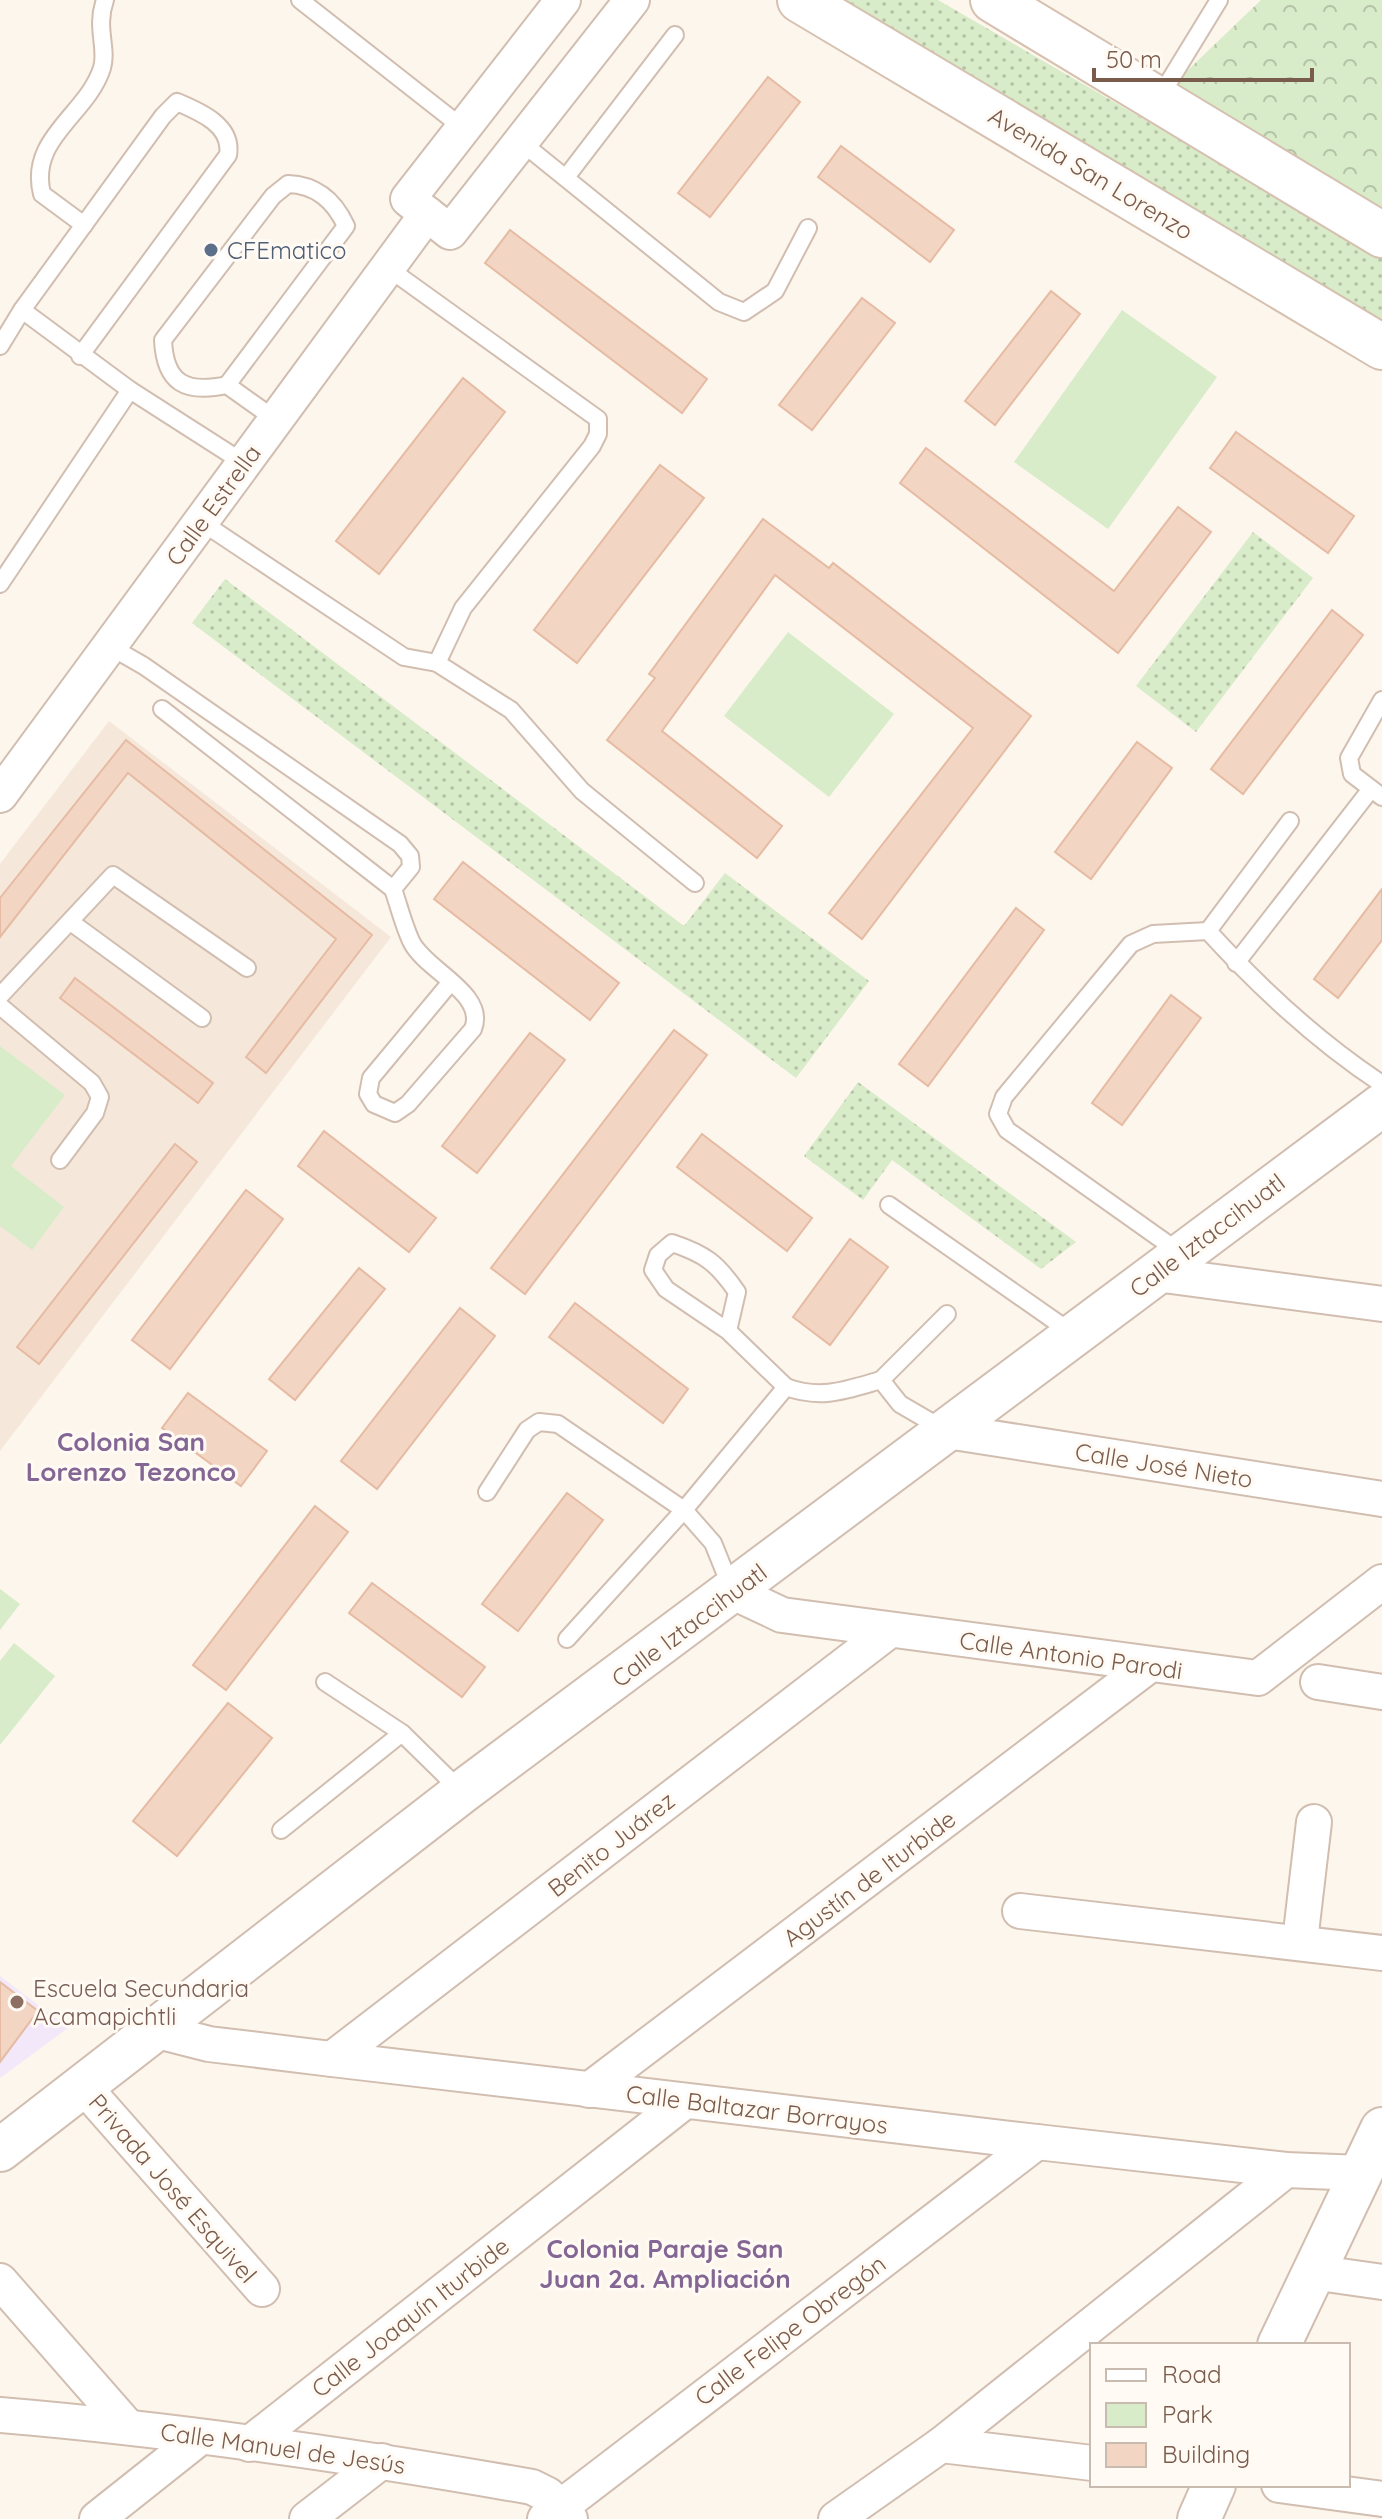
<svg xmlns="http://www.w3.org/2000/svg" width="1382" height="2519" font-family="Quicksand,sans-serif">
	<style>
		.residential { fill: #f5e8da }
		.education { fill: #f3e8fa }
		.grass { fill: url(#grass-dots) }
		.forest { fill: url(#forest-crowns) }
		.park { fill: #d8ecc9 }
		.building { fill: #f3d5c3; stroke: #e6bba3; stroke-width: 2 }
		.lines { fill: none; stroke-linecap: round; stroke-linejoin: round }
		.service-casing { stroke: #d1beb0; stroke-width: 20 }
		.minor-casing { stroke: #d1beb0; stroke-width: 38 }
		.tertiary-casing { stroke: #d1beb0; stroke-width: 46 }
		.secondary-casing { stroke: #d6c0b0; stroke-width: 48 }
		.service { stroke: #fff; stroke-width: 16 }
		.minor { stroke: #fff; stroke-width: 34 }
		.tertiary { stroke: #fff; stroke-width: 42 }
		.secondary { stroke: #fff; stroke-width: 44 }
		.service-dot { fill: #5c6f8a; stroke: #fffaf3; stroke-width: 3 }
		.education-dot { fill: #8d6e63; stroke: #fffaf3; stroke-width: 3 }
		.labels { text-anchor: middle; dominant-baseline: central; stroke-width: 6; stroke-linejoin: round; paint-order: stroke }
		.street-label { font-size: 24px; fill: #7a5c4d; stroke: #fffaf3 }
		.service-label { font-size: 24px; fill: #4e5e75; stroke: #fffaf3; text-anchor: start }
		.education-label { font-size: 24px; fill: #785e54; stroke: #fffaf3; text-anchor: start }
		.neighbourhood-label { font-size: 26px; font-weight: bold; fill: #846695; stroke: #fffaf3 }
	</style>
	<defs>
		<pattern id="grass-dots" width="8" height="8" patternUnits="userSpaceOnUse" patternTransform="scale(2)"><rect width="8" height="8" fill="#d8ecc9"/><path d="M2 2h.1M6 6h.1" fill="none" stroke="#b4c2a5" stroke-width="1.8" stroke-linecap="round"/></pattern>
		<pattern id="forest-crowns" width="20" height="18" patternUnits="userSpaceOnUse" patternTransform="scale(2)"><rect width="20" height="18" fill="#d8ecc9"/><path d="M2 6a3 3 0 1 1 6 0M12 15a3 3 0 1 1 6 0" fill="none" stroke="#b4c2a5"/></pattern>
	</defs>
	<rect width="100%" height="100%" fill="#fdf6ec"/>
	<polygon class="residential" points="109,721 391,937 0,1451 0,864"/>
	<polygon class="education" points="0,1976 68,2028 0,2078"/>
	<g class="grass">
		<polygon points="823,0 938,0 1382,257 1382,337"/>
		<polygon points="1253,532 1313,578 1196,732 1136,686"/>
		<polygon points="225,579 684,926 725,873 869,981 796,1078 192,623"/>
		<polygon points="858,1082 1076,1242 1041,1269 892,1160 863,1200 804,1156"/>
	</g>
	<polygon class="forest" points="1261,0 1382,0 1382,215 1165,92"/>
	<g class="park">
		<polygon points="1122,310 1217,377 1108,529 1014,462"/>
		<polygon points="788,632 894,714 829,797 724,716"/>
		<polygon points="0,1046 65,1095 11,1166 64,1207 32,1250 0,1226"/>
		<polygon points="0,1589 20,1604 0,1630"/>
		<polygon points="14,1643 55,1676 0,1745 0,1661"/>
	</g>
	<g class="building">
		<polygon points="768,77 800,102 710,217 678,193"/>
		<polygon points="841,146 954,230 930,262 818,177"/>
		<polygon points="510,230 707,379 682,413 485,263"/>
		<polygon points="1051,291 1080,314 995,425 965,401"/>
		<polygon points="862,298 895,323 812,430 779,405"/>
		<polygon points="463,378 505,412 379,574 336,541"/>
		<polygon points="1236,432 1354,516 1328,553 1210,468"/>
		<polygon points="926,448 1114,591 1178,507 1211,532 1118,653 900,483"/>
		<polygon points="660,465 704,498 577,663 534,630"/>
		<polygon points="763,519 829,568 833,563 1031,716 862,939 829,913 973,728 775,575 662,731 782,826 757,858 607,740 655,678 649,674"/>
		<polygon points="1332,610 1363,635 1243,794 1211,769"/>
		<polygon points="126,740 372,935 266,1073 246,1057 336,939 128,773 0,937 0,898"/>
		<polygon points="1137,742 1172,768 1091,879 1055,852"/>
		<polygon points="463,862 619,983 590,1020 434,899"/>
		<polygon points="1382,889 1382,940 1338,998 1314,979"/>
		<polygon points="1016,908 1044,930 928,1086 899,1064"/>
		<polygon points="75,978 213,1083 198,1103 60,998"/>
		<polygon points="1171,995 1201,1018 1122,1125 1092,1103"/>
		<polygon points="674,1030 707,1055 525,1294 491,1268"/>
		<polygon points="530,1033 565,1060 477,1173 442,1146"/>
		<polygon points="324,1131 436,1218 409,1252 298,1166"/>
		<polygon points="702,1134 812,1218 787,1251 677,1167"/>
		<polygon points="175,1144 197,1162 39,1364 17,1347"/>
		<polygon points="246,1190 283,1219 170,1369 132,1340"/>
		<polygon points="850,1239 888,1267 830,1345 793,1317"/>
		<polygon points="359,1268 385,1289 295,1400 269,1379"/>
		<polygon points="575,1303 688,1389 663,1423 549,1337"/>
		<polygon points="460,1308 495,1336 377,1489 341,1461"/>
		<polygon points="188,1393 267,1451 241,1486 162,1428"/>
		<polygon points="567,1493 603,1520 518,1631 482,1604"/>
		<polygon points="315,1506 348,1532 226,1690 193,1665"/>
		<polygon points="372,1583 485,1667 462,1697 349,1613"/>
		<polygon points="228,1703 272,1738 177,1856 133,1821"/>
		<polygon points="0,1982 38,2011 0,2062"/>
	</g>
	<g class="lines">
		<defs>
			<g id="service">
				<polyline points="300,0 463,128"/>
				<polyline points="1159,98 1219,0"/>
				<polyline points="521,142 719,302 744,312 775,291 808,228"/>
				<polyline points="567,176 675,35"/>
				<path d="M288 184C316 185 334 200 346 226L227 385C185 394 165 383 163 340L273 196Z"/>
				<path d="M84 225 42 194C28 138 87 115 102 68 108 48 95 28 105 0"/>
				<polyline points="388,268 598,419 598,434 592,446 463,608 437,663"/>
				<polyline points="22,310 130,390 244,463"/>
				<path d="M0 346 22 310 163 116 177 102C201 112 233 126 228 155L80 356"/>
				<polyline points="227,385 276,420"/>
				<polyline points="200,521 404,657 437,663 511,710 582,791 695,883"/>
				<polyline points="0,584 130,390"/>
				<path d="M111 647 144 666 400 844 410 856 411 867 393 889C399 906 404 927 412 943 427 971 487 994 473 1029L408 1104 395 1113 374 1104 368 1094 371 1078 450 983"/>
				<polyline points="1382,700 1349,758 1352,774 1382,797"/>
				<polyline points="162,709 393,889"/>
				<polyline points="72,923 202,1018"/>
				<polyline points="1208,931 1290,821"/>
				<polyline points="1236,963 1371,789"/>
				<polyline points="0,996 113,875 247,968"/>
				<polyline points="0,1006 92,1083 100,1097 95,1113 60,1160"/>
				<polyline points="889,1205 1072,1333"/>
				<path d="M1179 1252 1007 1130 998 1114 1004 1097 1131 944 1153 934 1208 931C1260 988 1318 1042 1382 1084"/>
				<path d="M786 1387C821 1400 846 1390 881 1380"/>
				<polyline points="943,1429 900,1404 881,1380 947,1314"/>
				<polyline points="487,1492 527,1430 539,1422 558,1424 684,1510 713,1543 732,1590"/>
				<path d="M567 1639 684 1510 786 1387 728 1331 737 1292C717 1263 705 1254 672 1243L658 1255 653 1270 666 1289 728 1331"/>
				<polyline points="325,1682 402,1733 461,1791"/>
				<polyline points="281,1830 402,1733"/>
			</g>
			<g id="minor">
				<polyline points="563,0 408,199 450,232 632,0"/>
				<polyline points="0,795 427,214"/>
				<polyline points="1156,1274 1382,1304"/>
				<polyline points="947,1431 1382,1499"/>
				<polyline points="733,1592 782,1615 1258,1678 1382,1582"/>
				<polyline points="1318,1682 1382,1692"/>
				<polyline points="1020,1911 1382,1953"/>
				<polyline points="1300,1941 1314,1822"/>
				<polyline points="154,2030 209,2044 332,2059 1037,2142 1286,2170 1361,2173"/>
				<polyline points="332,2059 890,1630"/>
				<polyline points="84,2087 262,2289"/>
				<polyline points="589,2090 1148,1666"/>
				<polyline points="1312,2272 1382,2282"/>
				<polyline points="0,2281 127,2426"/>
				<path d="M0 2415C178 2430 356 2456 532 2487L548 2495 570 2519"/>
				<polyline points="249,2444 685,2101"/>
				<polyline points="941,2445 1092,2463"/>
				<polyline points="1279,2485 1382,2499"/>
				<polyline points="97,2519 199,2438"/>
				<polyline points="307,2519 382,2461"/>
				<polyline points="545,2519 1037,2142"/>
				<polyline points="836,2519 941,2445 1286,2170"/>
			</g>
			<g id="tertiary">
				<polyline points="0,2150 462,1792 1382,1105"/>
				<polyline points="1279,2345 1382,2129"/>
				<polyline points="1199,2519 1214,2485"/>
			</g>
			<g id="secondary">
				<polyline points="800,0 1382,347"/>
				<polyline points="993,0 1382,235"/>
			</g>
		</defs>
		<use href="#service" class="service-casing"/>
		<use href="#minor" class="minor-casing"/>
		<use href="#tertiary" class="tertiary-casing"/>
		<use href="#secondary" class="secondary-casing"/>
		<use href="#service" class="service"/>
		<use href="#minor" class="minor"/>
		<use href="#tertiary" class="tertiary"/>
		<use href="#secondary" class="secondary"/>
	</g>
	<circle class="service-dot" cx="211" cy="250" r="8"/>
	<circle class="education-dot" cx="17" cy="2002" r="8"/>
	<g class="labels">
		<g class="street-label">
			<text transform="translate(1091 173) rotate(31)">Avenida San Lorenzo</text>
			<text transform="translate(213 505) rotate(-54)">Calle Estrella</text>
			<text transform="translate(1207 1235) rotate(-37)">Calle Iztaccihuatl</text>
			<text transform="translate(1164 1465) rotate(9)">Calle José Nieto</text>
			<text transform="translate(689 1625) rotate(-37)">Calle Iztaccihuatl</text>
			<text transform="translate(1071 1655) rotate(8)">Calle Antonio Parodi</text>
			<text transform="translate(611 1844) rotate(-38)">Benito Juárez</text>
			<text transform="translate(869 1878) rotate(-37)">Agustín de Iturbide</text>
			<text transform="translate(757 2109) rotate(7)">Calle Baltazar Borrayos</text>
			<text transform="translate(173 2188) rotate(49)">Privada José Esquivel</text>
			<text transform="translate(410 2317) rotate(-38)">Calle Joaquín Iturbide</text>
			<text transform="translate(790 2330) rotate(-37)">Calle Felipe Obregón</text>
			<text transform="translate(283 2448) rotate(8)">Calle Manuel de Jesús</text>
		</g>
		<g class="service-label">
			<text x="227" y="250">CFEmatico</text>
		</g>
		<g class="education-label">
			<text x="33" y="1988">Escuela Secundaria<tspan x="33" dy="28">Acamapichtli</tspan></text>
		</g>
		<g class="neighbourhood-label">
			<text x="131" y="1441">Colonia San<tspan x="131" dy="30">Lorenzo Tezonco</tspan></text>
			<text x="665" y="2248">Colonia Paraje San<tspan x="665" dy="30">Juan 2a. Ampliación</tspan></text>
		</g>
	</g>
	<rect x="1090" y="2343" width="260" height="144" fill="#fffaf3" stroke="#cabbb1" stroke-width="2"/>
	<rect x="1106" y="2369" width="40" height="12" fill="#ffffff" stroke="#cabbb1" stroke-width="2"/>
	<text x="1162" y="2383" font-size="24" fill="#7a5c4d">Road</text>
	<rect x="1106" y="2403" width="40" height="24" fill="#d8ecc9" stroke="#cabbb1" stroke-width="2"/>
	<text x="1162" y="2423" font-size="24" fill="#7a5c4d">Park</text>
	<rect x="1106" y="2443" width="40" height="24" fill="#f3d5c3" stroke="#cabbb1" stroke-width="2"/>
	<text x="1162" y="2463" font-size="24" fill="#7a5c4d">Building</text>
	<path d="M1094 68v12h218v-12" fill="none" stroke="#7a5c4d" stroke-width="4"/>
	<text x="1106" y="68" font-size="24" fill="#7a5c4d" stroke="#fffaf3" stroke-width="6" paint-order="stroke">50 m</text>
</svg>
